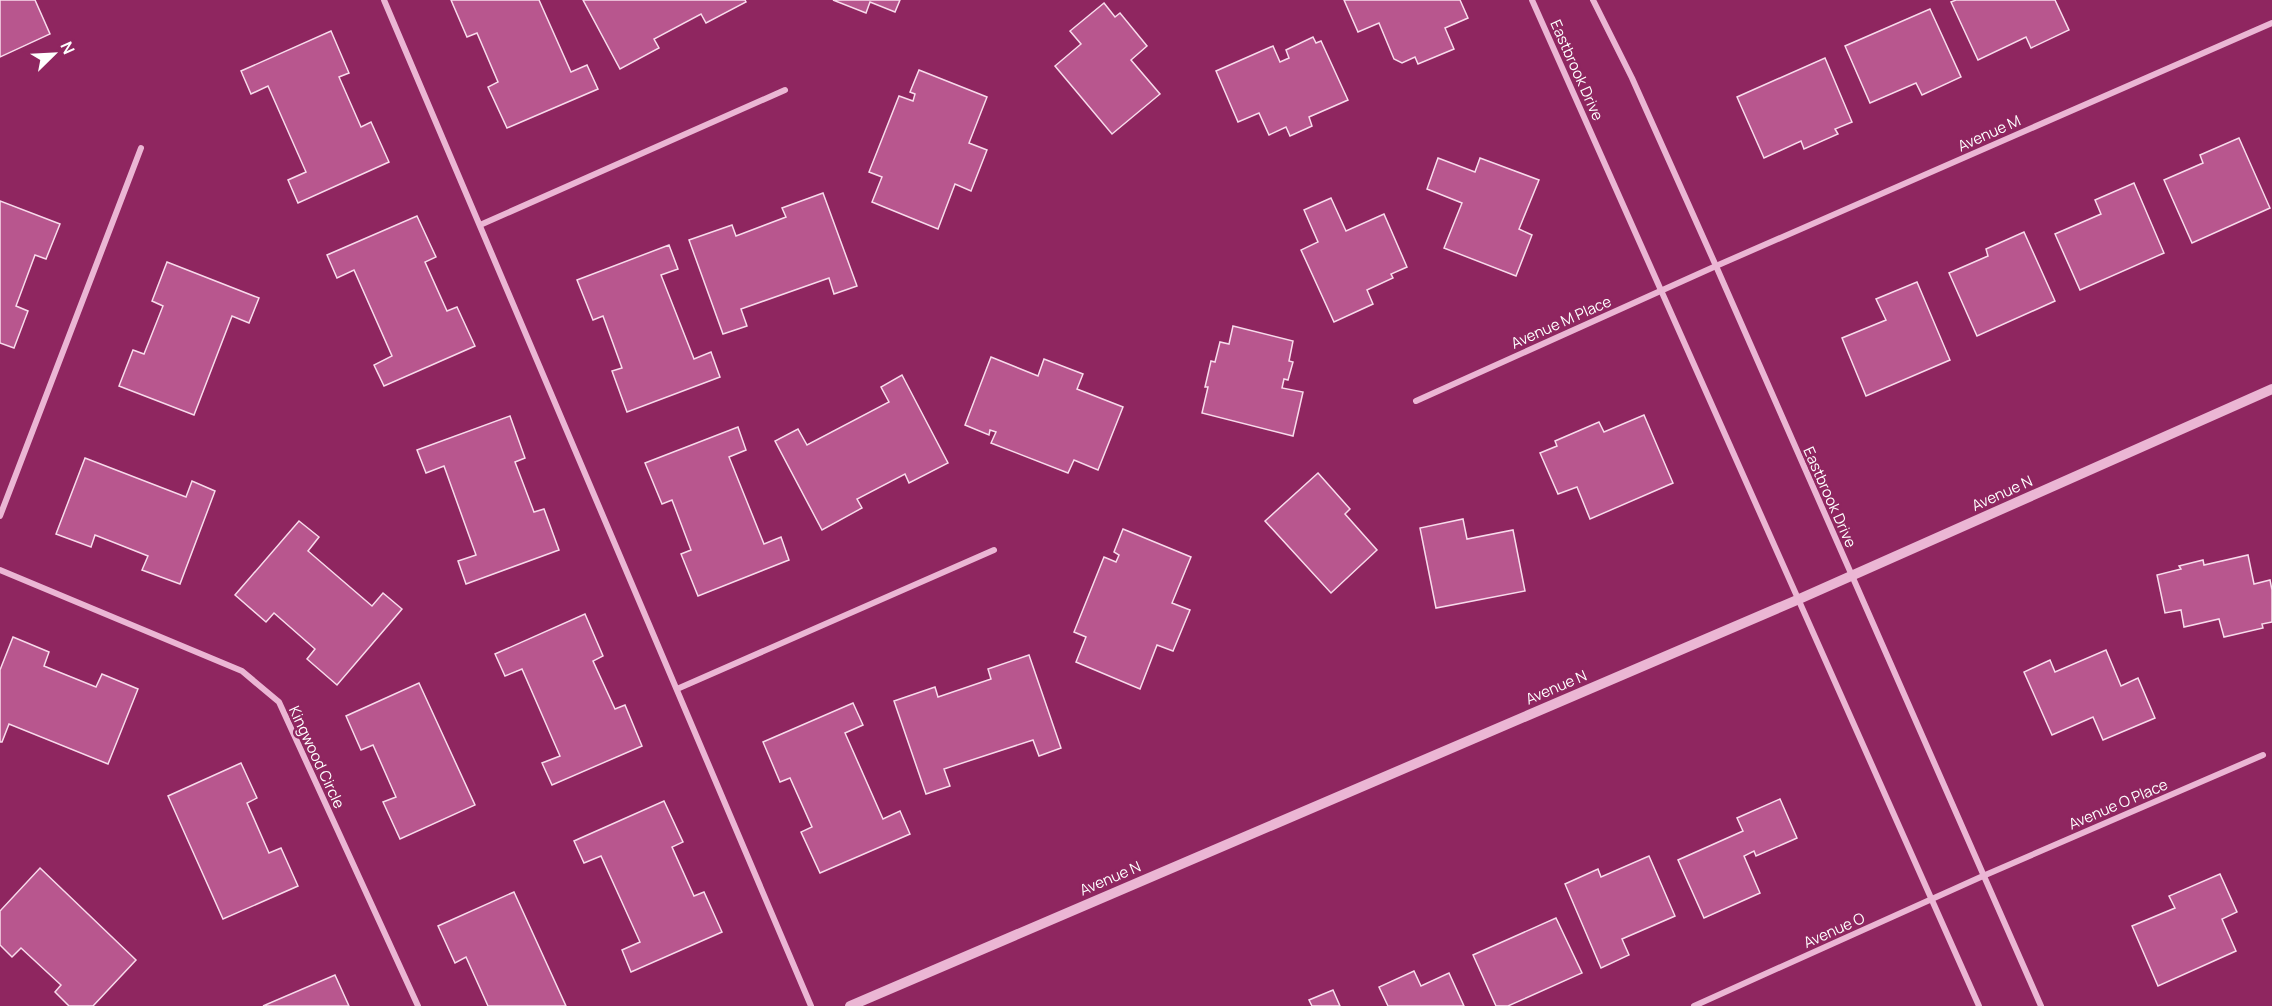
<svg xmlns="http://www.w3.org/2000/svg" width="2272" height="1006" font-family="Manrope,sans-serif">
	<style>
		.building { fill: #b8568e; stroke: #f8dbec; stroke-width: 1.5 }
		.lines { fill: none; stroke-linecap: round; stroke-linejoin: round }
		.minor { stroke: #ebb6d4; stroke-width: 6 }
		.tertiary { stroke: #ebb6d4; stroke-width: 10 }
		.labels { text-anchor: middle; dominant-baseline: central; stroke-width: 5; stroke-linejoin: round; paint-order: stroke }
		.street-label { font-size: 15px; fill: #fff; stroke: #8f2660 }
	</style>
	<rect width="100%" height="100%" fill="#8f2660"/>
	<g class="building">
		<polygon points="0,0 35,0 50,34 0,57"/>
		<polygon points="451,0 539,0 571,72 587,65 598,89 507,128 488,87 498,82 477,33 467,37"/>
		<polygon points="583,0 745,0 746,2 706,23 701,14 654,39 659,48 620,69"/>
		<polygon points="833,0 900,0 895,12 870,2 866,13"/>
		<polygon points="1344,0 1460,0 1468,18 1445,28 1454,49 1418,64 1415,57 1402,63 1394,59 1379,23 1358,32"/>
		<polygon points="1956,0 2055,0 2069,30 2031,48 2026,37 1978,60 1951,2"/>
		<polygon points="1104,3 1115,17 1120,13 1147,46 1131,60 1160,94 1112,134 1055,66 1081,44 1070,31"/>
		<polygon points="1930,9 1961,77 1922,95 1916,83 1870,103 1845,46"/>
		<polygon points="331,31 349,73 339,77 361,127 371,122 389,162 298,203 288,180 306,172 268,86 251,94 241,71"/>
		<polygon points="1313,37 1316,43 1321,41 1348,100 1309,117 1312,126 1290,136 1286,127 1269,135 1259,113 1238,122 1216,71 1273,46 1280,62 1289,58 1286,50"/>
		<polygon points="1825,58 1852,122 1835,129 1838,134 1804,149 1801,141 1764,158 1737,97"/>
		<polygon points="919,70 987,97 969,143 987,150 971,191 955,184 938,229 872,202 882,177 869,172 899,96 913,101 915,94 910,92"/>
		<polygon points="2239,138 2270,208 2192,243 2164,180 2203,163 2200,155"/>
		<polygon points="1438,158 1475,172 1480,158 1539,180 1519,229 1532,235 1516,276 1444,248 1462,203 1427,189"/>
		<polygon points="2134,183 2164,253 2080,290 2055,234 2101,214 2095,200"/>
		<polygon points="823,193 857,286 834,294 829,278 741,309 747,326 723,334 689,240 732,225 736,236 786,217 782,208"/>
		<polygon points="1331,198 1346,231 1384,214 1407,267 1391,274 1393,278 1367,290 1373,304 1334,322 1301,250 1318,242 1304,210"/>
		<polygon points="0,201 60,224 46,259 35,255 16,306 28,311 14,348 0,343"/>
		<polygon points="417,216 436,257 425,262 447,311 457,307 475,346 384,386 374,365 392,356 354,270 337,278 327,255"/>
		<polygon points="2024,232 2055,301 1977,336 1949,273 1988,256 1986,249"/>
		<polygon points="669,245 678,269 661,275 694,359 711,352 720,377 627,412 612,371 622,368 603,316 593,320 577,280"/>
		<polygon points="167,262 259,298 249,323 232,316 194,415 119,386 133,350 144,354 163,306 152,301"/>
		<polygon points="1917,282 1950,360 1866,396 1842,338 1886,320 1876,299"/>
		<polygon points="1233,326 1293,341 1289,361 1293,362 1288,380 1284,379 1282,388 1303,392 1293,436 1202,413 1208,387 1205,387 1211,361 1215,362 1220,342 1229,344"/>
		<polygon points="991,357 1038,376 1044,359 1083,374 1077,389 1123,407 1098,470 1074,460 1068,473 991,443 996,432 990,430 989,435 965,425"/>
		<polygon points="902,375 948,463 909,483 905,474 857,499 862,508 822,530 775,441 798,429 807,445 889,402 881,387"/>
		<polygon points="1644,415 1673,483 1590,519 1577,487 1558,494 1540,453 1557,446 1555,441 1599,422 1604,432"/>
		<polygon points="510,416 525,458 515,462 534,512 544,509 559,550 466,584 458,561 476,555 444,466 426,473 417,450"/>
		<polygon points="738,427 746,450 729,457 764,544 781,537 789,560 698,596 681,554 691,550 672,500 662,504 645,463"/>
		<polygon points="85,458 186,497 192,481 215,491 180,584 142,570 148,556 95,535 91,547 56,534"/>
		<polygon points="1318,473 1350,509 1345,514 1377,550 1331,593 1265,521"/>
		<polygon points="1463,519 1467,539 1513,530 1525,591 1436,608 1420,528"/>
		<polygon points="299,521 319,537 308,551 372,606 383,593 402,609 337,685 307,659 315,649 274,613 266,622 235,595"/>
		<polygon points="1123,529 1191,557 1172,603 1190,610 1173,651 1157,645 1140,689 1076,662 1086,637 1074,632 1104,557 1116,562 1119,555 1114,552"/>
		<polygon points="2248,555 2254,584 2270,580 2272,590 2272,622 2262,624 2263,628 2224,637 2219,619 2184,627 2181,610 2165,613 2157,575 2181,569 2179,566 2203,560 2204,565"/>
		<polygon points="585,614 603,656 593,661 615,709 625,705 642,746 552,785 542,763 560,756 522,669 505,676 495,654"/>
		<polygon points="13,637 49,652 44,666 96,687 102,674 138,689 108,764 9,724 2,742 0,742 0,670"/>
		<polygon points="2106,650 2121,686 2138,678 2155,718 2103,740 2093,717 2052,735 2024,672 2050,660 2055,672"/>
		<polygon points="1029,655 1061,748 1039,756 1033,740 944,769 950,786 926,794 894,701 935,687 938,697 991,679 988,669"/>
		<polygon points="419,683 475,805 400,839 383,802 396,797 373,745 361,750 346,716"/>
		<polygon points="853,703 863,725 845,733 883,819 900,811 910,834 820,873 801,832 812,827 790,778 780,782 763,742"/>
		<polygon points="241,763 257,798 247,803 269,853 281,848 298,886 223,919 168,796"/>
		<polygon points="1780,799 1797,838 1756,856 1754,851 1744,856 1760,893 1704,918 1678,860 1743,831 1737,818"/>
		<polygon points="664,801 683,842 672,847 694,896 704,892 722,932 631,972 622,950 640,942 601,856 584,863 574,841"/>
		<polygon points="1649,856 1675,916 1622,939 1629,955 1601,968 1565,884 1598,869 1601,877"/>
		<polygon points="40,868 136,960 93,1006 69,1006 55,992 61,985 21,948 12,957 0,945 0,911"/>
		<polygon points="2220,874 2237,912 2222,919 2236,951 2158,986 2132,926 2175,908 2169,896"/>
		<polygon points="514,892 566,1006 488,1006 466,957 455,963 438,926"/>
		<polygon points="1556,918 1582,973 1508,1006 1496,1006 1473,955"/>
		<polygon points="1414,971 1421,986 1449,973 1464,1006 1388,1006 1379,987"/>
		<polygon points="335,975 349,1006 263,1006"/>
		<polygon points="1333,990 1340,1006 1312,1006 1309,1000"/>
	</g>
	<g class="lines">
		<g class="minor">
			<polyline points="384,0 811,1006"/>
			<polyline points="1532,0 1979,1006"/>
			<polyline points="1593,0 1632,78 1716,266 2041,1006"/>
			<polyline points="480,225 785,90"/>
			<polyline points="1416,401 1716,266 2272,23"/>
			<polyline points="0,516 141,148"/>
			<polyline points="0,570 242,671 279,702 418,1006"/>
			<polyline points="677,689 994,550"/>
			<polyline points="1694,1006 1983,876 2263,755"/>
		</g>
		<polyline class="tertiary" points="850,1006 1797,600 2272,389"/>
	</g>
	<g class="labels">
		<g class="street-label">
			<text transform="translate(1577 70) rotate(66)">Eastbrook Drive</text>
			<text transform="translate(1989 133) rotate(-24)">Avenue M</text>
			<text transform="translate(1561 322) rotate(-24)">Avenue M Place</text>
			<text transform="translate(2002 493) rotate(-24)">Avenue N</text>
			<text transform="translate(1830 497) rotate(66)">Eastbrook Drive</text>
			<text transform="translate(1556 687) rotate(-23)">Avenue N</text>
			<text transform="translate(317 757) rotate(65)">Kingwood Circle</text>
			<text transform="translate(2118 804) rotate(-23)">Avenue O Place</text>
			<text transform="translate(1110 878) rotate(-23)">Avenue N</text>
			<text transform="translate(1834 930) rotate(-24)">Avenue O</text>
		</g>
	</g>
	<g transform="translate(54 54) rotate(66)" stroke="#8f2660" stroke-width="4.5" paint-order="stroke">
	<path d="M0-4.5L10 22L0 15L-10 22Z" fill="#ffffff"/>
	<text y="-9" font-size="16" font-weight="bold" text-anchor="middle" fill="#ffffff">N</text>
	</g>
</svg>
